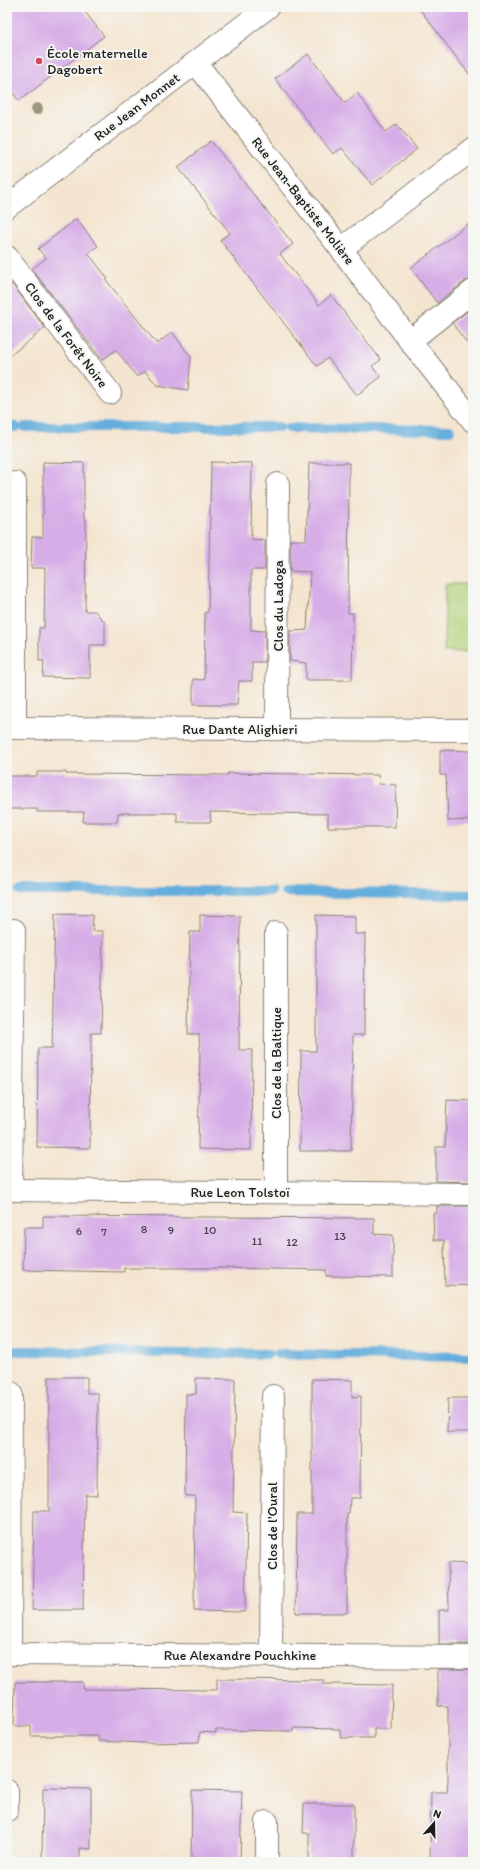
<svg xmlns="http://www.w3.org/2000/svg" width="480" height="1869" font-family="Itim,sans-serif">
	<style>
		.green { fill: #b0d078; stroke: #66764a }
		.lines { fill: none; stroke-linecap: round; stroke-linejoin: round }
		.stream { stroke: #63aedc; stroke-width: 10 }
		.building { fill: #d7ade7 }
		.street-casing { stroke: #888076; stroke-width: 24 }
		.street { stroke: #fff; stroke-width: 22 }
		.tree { fill: #9a997f }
		.poi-dot { fill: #d1495b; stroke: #f6f6f2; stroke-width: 1.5 }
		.labels { text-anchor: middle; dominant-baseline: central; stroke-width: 4; stroke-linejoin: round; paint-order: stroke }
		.number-label { font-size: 12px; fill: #4b404f }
		.poi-label { font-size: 14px; fill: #1c1c1c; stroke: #f6f6f2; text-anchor: start }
		.street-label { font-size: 14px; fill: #1c1c1c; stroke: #f6f6f2 }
	</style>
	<rect width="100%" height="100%" fill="#f6f6f2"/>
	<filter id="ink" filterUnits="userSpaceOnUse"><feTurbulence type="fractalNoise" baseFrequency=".025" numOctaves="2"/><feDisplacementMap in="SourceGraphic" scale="8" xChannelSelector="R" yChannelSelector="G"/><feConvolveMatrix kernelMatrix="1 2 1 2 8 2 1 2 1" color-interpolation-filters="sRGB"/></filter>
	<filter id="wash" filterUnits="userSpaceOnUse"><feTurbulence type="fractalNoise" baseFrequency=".012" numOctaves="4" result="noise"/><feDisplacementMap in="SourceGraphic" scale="16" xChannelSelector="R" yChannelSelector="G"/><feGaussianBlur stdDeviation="0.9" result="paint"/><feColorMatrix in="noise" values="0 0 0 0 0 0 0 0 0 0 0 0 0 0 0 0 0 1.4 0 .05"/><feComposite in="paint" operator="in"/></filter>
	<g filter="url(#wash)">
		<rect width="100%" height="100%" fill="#f4e5d0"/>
		<polygon class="green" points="445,584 473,584 473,652 444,652"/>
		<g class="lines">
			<g class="stream">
				<polyline points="7,426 16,427"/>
				<polyline points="25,427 279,427"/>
				<polyline points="289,428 450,430"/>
				<polyline points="7,891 10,891"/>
				<polyline points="21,891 271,891"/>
				<polyline points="285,892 473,895"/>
				<polyline points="16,1351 268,1354"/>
				<polyline points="278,1354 473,1357"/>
			</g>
		</g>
		<g id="blocks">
			<g class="building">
				<polygon points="7,7 81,7 104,36 19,101 7,85"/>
				<polygon points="418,7 473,7 473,79"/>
				<polygon points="308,54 345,103 357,93 386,132 397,124 417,149 372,185 342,148 333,154 275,79"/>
				<polygon points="211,141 293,244 280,254 319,305 331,295 381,360 372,366 381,377 357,395 328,358 317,366 220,240 230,233 178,167"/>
				<polygon points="76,219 98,246 88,253 108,279 106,280 157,344 172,332 191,357 188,390 157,385 145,371 137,377 116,350 102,360 32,269 46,258 38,249"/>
				<polygon points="473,220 473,279 465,281 437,303 411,268"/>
				<polygon points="12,284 45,328 7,358 7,288"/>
				<polygon points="473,307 473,351 452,323"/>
				<polygon points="43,462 84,463 84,519 86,519 85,611 95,611 105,623 105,645 90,645 90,678 43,677 44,661 39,661 39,628 44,628 45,568 31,568 32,537 43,537"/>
				<polygon points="211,462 252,463 251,539 265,540 265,570 251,570 251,630 265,631 265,662 252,662 252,681 239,681 237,705 193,705 193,679 204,680 205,612 208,612"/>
				<polygon points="309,463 349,463 348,613 353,613 352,680 306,680 306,663 290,661 290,631 307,630 310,572 290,571 290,540 306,540"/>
				<polygon points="440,750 473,751 473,820 448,821 446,775 440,775"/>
				<polygon points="37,772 66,772 66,774 228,775 228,773 378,775 379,784 396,785 395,827 328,827 328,814 210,812 211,822 177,822 177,813 118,813 117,822 83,822 84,812 37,812 37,809 7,809 7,776 37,776"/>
				<polygon points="55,914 93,915 92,931 103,931 101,1033 91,1033 90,1148 37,1147 38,1048 52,1048"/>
				<polygon points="200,915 240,916 239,1050 252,1050 251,1150 198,1149 200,1050 199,1034 188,1034 190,932 200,932"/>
				<polygon points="316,915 355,916 355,934 365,934 364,1035 353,1035 351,1151 300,1151 301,1051 316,1051"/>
				<polygon points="447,1100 473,1101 473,1182 436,1181 436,1147 445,1147"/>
				<polygon points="437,1206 473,1206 473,1286 445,1285 444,1240 434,1240 433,1213 437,1213"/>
				<polygon points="43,1216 374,1218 374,1234 393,1235 393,1277 326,1276 326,1270 224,1268 124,1268 124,1272 23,1270 24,1227 43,1227"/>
				<polygon points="49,1377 87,1377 87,1393 98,1393 97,1495 85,1494 83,1610 32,1610 34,1511 49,1511"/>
				<polygon points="196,1378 235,1379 233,1512 247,1513 245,1612 194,1611 195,1496 185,1496 186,1394 196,1394"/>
				<polygon points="312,1379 352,1380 352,1397 361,1396 360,1498 350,1498 349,1514 347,1514 347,1613 296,1613 297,1514 312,1514"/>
				<polygon points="448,1398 473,1398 473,1432 447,1432"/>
				<polygon points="448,1563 473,1564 473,1644 439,1644 439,1610 449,1610"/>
				<polygon points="438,1669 473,1669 473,1862 430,1862 431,1792 447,1792 448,1779 448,1706 438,1706"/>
				<polygon points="217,1679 324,1680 324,1684 392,1685 391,1729 374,1729 374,1738 341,1738 340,1729 293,1728 293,1731 216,1730 216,1733 200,1732 199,1742 144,1743 98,1741 98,1736 31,1736 31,1726 14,1726 15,1682 83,1682 83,1689 217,1690"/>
				<polygon points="43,1788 91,1789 91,1849 80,1848 80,1862 42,1862"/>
				<polygon points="192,1790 242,1791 240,1862 191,1862"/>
				<polygon points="304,1804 354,1804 354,1862 309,1862 309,1833 303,1833"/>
			</g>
		</g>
	</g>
	<g filter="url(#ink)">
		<use href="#blocks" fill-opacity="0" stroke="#888076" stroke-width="1"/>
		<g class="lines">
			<defs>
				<g id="street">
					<polyline points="196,63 341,249 410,341 473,421"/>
					<polyline points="7,207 268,7"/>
					<polyline points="341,249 473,149"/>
					<polyline points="7,257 110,393"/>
					<polyline points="410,341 473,291"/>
					<polyline points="15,483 15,728"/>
					<polyline points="7,728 473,730"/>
					<polyline points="277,729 278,484"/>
					<polyline points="276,933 276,1192"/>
					<polyline points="7,1190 473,1194"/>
					<polyline points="11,1190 14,930"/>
					<polyline points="7,1654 473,1657"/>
					<polyline points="10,1654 11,1393"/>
					<polyline points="271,1656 273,1396"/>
					<polyline points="7,1810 7,1791"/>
					<polyline points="267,1862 267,1822"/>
				</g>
			</defs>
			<use href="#street" class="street-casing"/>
			<use href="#street" class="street"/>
		</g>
		<circle class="tree" cx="37" cy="109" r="6"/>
	</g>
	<circle class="poi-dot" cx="39" cy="61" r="4"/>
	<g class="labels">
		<g class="number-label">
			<text x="144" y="1229">8</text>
			<text x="171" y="1230">9</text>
			<text x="210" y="1230">10</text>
			<text x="79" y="1231">6</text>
			<text x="104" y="1232">7</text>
			<text x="340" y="1236">13</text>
			<text x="257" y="1241">11</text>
			<text x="292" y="1242">12</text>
		</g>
		<g class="poi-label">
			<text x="47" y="53">École maternelle<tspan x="47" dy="16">Dagobert</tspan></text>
		</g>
		<g class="street-label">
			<text transform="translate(137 107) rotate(-37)">Rue Jean Monnet</text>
			<text transform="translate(303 201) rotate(52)">Rue Jean-Baptiste Molière</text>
			<text transform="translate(66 335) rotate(53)">Clos de la Forêt Noire</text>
			<text transform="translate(278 606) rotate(-90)">Clos du Ladoga</text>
			<text x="240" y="729">Rue Dante Alighieri</text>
			<text transform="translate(276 1063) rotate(-90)">Clos de la Baltique</text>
			<text x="240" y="1192">Rue Leon Tolstoï</text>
			<text transform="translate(272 1526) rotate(-90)">Clos de l'Oural</text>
			<text x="240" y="1655">Rue Alexandre Pouchkine</text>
		</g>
	</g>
	<rect width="480" height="1869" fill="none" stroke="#f6f6f2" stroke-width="24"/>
	<g transform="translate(434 1823) rotate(20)" stroke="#f6f6f2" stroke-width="3" paint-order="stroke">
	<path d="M0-3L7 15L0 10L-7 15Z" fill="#1c1c1c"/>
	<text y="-6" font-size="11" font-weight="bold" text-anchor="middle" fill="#1c1c1c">N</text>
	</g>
</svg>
